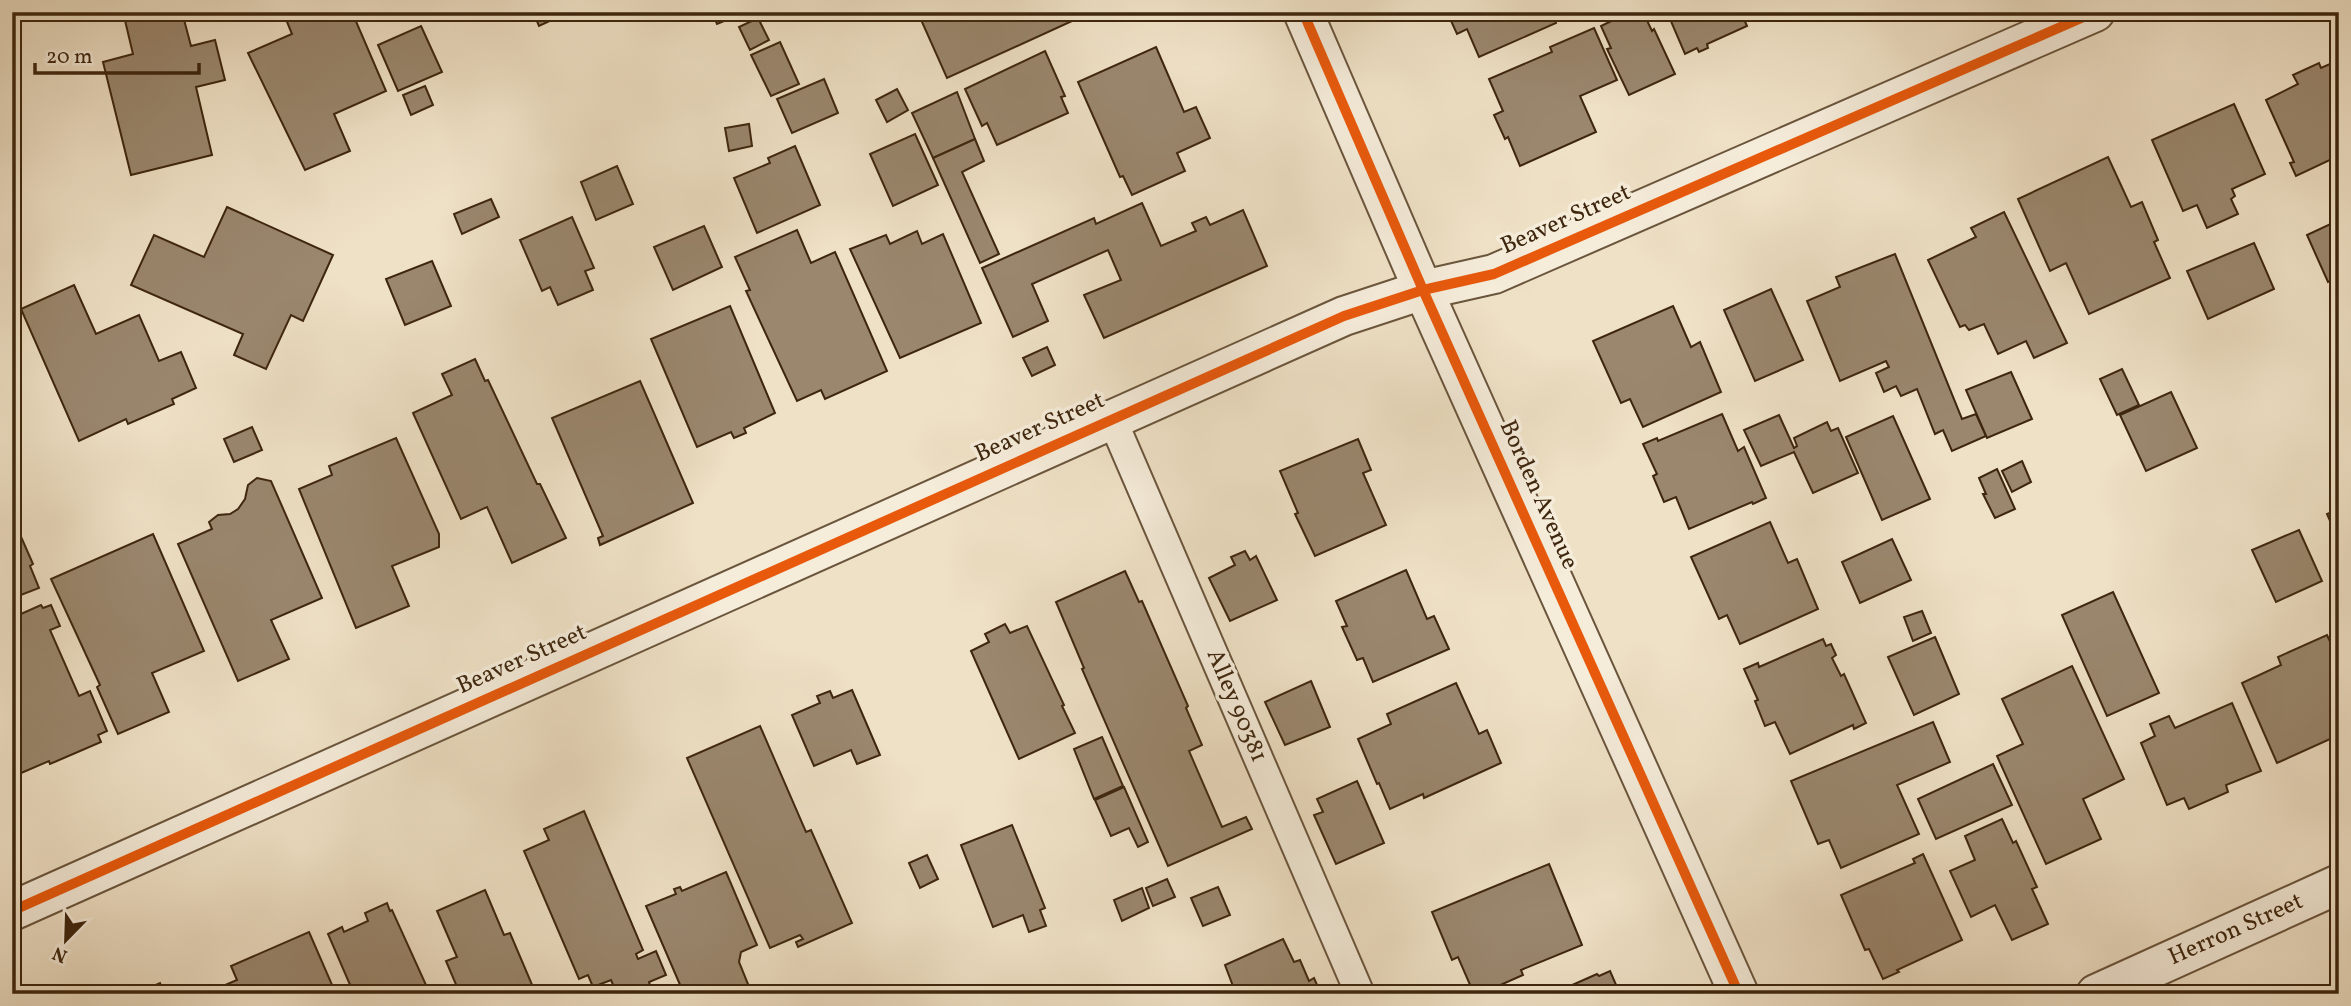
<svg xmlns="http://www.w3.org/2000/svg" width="2351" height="1006" font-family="Vollkorn,serif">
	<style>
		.building { fill: #9a876e; stroke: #3e260e; stroke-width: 2 }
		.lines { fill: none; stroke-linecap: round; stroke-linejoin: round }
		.service-casing { stroke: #6a553c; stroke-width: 32 }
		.minor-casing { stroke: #6a553c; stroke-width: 42 }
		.tertiary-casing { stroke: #6a553c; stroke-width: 42 }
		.service { stroke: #f5ecda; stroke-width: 28 }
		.minor { stroke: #f5ecda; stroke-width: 38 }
		.tertiary { stroke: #f5ecda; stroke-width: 38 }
		.cycleway-casing { stroke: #f5ecda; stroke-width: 15 }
		.cycleway { stroke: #e8590c; stroke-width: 10 }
		.labels { text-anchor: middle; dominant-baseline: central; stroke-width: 7; stroke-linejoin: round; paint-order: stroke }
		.street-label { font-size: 24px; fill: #3e260e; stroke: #f5ecda }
	</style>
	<rect width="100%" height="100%" fill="#efe1c6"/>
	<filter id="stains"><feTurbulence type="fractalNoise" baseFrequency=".00286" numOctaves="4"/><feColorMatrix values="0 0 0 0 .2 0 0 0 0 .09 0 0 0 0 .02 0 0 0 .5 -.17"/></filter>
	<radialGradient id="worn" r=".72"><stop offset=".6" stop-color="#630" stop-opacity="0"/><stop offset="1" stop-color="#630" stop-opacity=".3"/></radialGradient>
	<g class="building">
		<polygon points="123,12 182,12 191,46 215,40 225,80 196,87 212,155 131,175 103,62 133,54"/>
		<polygon points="283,12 352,12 386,91 334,114 350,151 305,170 248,53 292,34"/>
		<polygon points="533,12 564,12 565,14 539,26"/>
		<polygon points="712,12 746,12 717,24"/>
		<polygon points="920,12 1081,12 1083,16 947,78 918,13"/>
		<polygon points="1447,12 1552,12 1556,23 1479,57 1467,29 1457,34"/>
		<polygon points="1630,12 1643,12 1652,31 1654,29 1675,74 1629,95 1607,49 1611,48 1601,26"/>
		<polygon points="1667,12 1754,12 1743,17 1747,26 1707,44 1708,48 1699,52 1697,48 1685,54"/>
		<polygon points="758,18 769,40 750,50 739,27"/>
		<polygon points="421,26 442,72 398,91 378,45"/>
		<polygon points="1594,28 1617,80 1580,96 1596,132 1520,166 1508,137 1505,139 1494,115 1503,111 1489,79 1552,52 1550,47"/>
		<polygon points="780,42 799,84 771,96 751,55"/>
		<polygon points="1156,47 1184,112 1196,107 1210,138 1177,153 1185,171 1132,195 1123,176 1120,177 1078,82"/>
		<polygon points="1045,51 1065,96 1061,97 1068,113 997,145 987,123 982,126 965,89"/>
		<polygon points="2339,60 2339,162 2336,157 2296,176 2290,163 2294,162 2266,100 2298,84 2293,75 2319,63 2321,68"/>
		<polygon points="824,79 838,113 792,133 777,99"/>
		<polygon points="425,86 433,105 411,115 403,95"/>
		<polygon points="897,89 908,110 887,122 876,100"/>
		<polygon points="957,92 975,139 933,158 912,113"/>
		<polygon points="2234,104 2265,174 2232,189 2235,196 2231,199 2238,214 2207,228 2197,205 2183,211 2152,140"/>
		<polygon points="749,124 752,146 729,151 725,128"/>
		<polygon points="915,134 938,185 893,206 870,154"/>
		<polygon points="975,139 984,161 962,172 999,254 980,263 933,158"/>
		<polygon points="795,146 820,205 757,233 734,178 770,163 768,158"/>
		<polygon points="2108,157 2131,207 2142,202 2158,240 2154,242 2170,278 2089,314 2066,263 2050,271 2018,199"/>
		<polygon points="617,166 633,204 596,220 581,182"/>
		<polygon points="491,199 499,217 462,234 454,214"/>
		<polygon points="1142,203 1161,246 1196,231 1192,223 1206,217 1210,225 1243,210 1267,266 1104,338 1084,295 1121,280 1108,250 1032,284 1048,321 1013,337 982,268 1094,218 1096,224"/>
		<polygon points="227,207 333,255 303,321 291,315 266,369 234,355 243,334 131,285 154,235 204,257"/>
		<polygon points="2004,212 2067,343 2034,358 2026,341 1998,354 1984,324 1969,330 1965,325 1960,327 1928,260 1976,237 1971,228"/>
		<polygon points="572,217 594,268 585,271 593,290 558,305 550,287 542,291 520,240"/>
		<polygon points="2339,220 2339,277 2328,282 2307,235"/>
		<polygon points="704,226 722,267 673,290 654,247"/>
		<polygon points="797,230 811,263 835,252 887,371 825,399 821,390 797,401 746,291 750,290 735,257"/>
		<polygon points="917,231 922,244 943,234 981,323 900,358 850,249 886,235 890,244"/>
		<polygon points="2254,243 2274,289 2208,319 2187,271"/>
		<polygon points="1895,254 1962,419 1976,414 1986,436 1952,451 1943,430 1935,434 1917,389 1901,396 1896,386 1884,392 1876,373 1889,367 1886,361 1840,381 1807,301 1840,287 1836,277"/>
		<polygon points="432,261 451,306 405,325 386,279"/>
		<polygon points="74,285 96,334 139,315 159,361 181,352 196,388 172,399 174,404 128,424 126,419 79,441 21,309"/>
		<polygon points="1771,289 1803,360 1755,381 1724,310"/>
		<polygon points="730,306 775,413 744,428 746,433 734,438 731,432 697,447 651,339"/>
		<polygon points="1673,306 1691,347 1700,342 1721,392 1643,427 1630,399 1621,403 1593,341"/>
		<polygon points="1047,347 1055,365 1032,376 1023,358"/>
		<polygon points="475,359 485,381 488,380 537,484 540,484 566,538 512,563 487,507 461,519 413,413 452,395 442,374"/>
		<polygon points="2122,369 2139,405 2117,415 2100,379"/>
		<polygon points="2011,372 2032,419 1987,438 1966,390"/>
		<polygon points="640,381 693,503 600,545 598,538 603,536 552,418"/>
		<polygon points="2171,392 2197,448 2146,471 2120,415"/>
		<polygon points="1722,414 1738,451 1744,447 1766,498 1753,504 1752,502 1689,529 1676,497 1664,502 1653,476 1657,474 1643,444 1657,438 1658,441"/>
		<polygon points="1779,415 1794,448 1797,446 1794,438 1827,422 1831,431 1838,428 1858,473 1813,493 1794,452 1761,466 1744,430"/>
		<polygon points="1893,416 1930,499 1882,520 1846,437"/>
		<polygon points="252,427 262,450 234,462 224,439"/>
		<polygon points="396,438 439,534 439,547 392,566 409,606 356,628 299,489 332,475 329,466"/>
		<polygon points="1358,439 1371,470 1363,473 1386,525 1315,556 1295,514 1298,513 1280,471"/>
		<polygon points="2022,461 2031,482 2012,492 2002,471"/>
		<polygon points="1997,469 2015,509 1995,518 1983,494 1986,494 1979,478"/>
		<polygon points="257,478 271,481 322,598 271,620 289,659 238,681 178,544 212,529 209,522 218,515 230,514 238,509 245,499 248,485"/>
		<polygon points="2339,509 2339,541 2327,514"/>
		<polygon points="1770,522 1788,563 1797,559 1818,609 1740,644 1727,615 1719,619 1691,557"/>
		<polygon points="18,530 33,564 30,566 39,588 13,598 12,532"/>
		<polygon points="2299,530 2322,581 2276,602 2252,550"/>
		<polygon points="153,534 204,651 152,673 169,712 118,734 97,687 100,685 51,579"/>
		<polygon points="1892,539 1911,580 1860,603 1842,562"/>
		<polygon points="1245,551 1250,560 1256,556 1277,600 1230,621 1209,578 1235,565 1231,557"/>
		<polygon points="1406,570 1427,619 1434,616 1449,649 1373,682 1363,658 1357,660 1342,627 1347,626 1336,601"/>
		<polygon points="1125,571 1139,602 1142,601 1188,706 1186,708 1202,745 1189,751 1222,827 1246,817 1252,829 1168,866 1082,669 1084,668 1056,602"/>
		<polygon points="2113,592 2159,693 2107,716 2062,615"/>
		<polygon points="41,605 43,608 51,605 60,626 50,630 79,696 90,691 107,731 98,735 101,742 50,764 49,761 12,777 12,618"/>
		<polygon points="1922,611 1931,633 1913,641 1904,617"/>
		<polygon points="1005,624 1010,633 1027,626 1064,705 1062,706 1075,733 1019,759 971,651 989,642 985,634"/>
		<polygon points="2327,635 2339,661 2339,725 2335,727 2339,735 2277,763 2242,683 2281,665 2278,657"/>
		<polygon points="1935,637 1959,694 1914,715 1888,657"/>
		<polygon points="1823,639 1826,646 1831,644 1836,655 1832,658 1841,676 1844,674 1866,723 1854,729 1853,725 1790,754 1775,722 1765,726 1755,701 1758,700 1744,669 1758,663 1759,667"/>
		<polygon points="2072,666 2124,779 2083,799 2101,839 2046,864 1997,756 2023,744 2002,699"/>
		<polygon points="1311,681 1330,727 1285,745 1265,702"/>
		<polygon points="1456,683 1479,734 1487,730 1501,763 1424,798 1423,794 1390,809 1379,783 1377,784 1358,739 1391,724 1387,714"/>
		<polygon points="852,690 880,755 857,764 851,750 814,766 792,715 820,703 817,696 830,691 833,698"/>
		<polygon points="2232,703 2261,771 2226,785 2228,792 2189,809 2184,798 2167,805 2141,743 2155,736 2150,724 2169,716 2175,728"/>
		<polygon points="1933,722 1950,762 1897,785 1919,834 1841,868 1829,840 1818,844 1791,781"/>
		<polygon points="760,726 806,832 811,830 852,923 798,947 796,942 803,939 800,935 770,948 687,758"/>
		<polygon points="1102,737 1123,786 1094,799 1074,749"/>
		<polygon points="1993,764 2012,805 1936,839 1918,799"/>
		<polygon points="1357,781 1384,843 1336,864 1314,815 1323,812 1317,799"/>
		<polygon points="1124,787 1148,842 1138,847 1129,828 1111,836 1095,800"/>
		<polygon points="584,811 643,950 636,954 638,959 656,951 666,975 649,982 651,988 639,994 617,994 611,980 593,987 588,975 579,979 524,851 549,840 544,829"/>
		<polygon points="2002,819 2013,843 2016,841 2037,887 2032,889 2048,924 2012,940 1995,905 1971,917 1950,871 1975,860 1965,836"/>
		<polygon points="1012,825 1045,908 1040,910 1046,926 1029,932 1023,915 993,927 961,845"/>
		<polygon points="1923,854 1962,940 1897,970 1899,972 1883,979 1869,949 1865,950 1841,895 1915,863 1913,859"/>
		<polygon points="927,855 938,879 920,888 909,863"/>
		<polygon points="1549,864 1582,945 1521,970 1523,975 1498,986 1500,991 1493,994 1474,994 1458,957 1452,960 1432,912"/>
		<polygon points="726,872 757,945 741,952 739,962 752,994 684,994 646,906 676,894 674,889 680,887 682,891"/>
		<polygon points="1167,879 1175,897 1153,906 1146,888"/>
		<polygon points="1218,887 1230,915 1203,926 1191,898"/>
		<polygon points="1142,888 1149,908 1122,921 1114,900"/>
		<polygon points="485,890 504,935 510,933 536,994 460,994 446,961 457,957 437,911"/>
		<polygon points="387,903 390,911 392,910 426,985 410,992 410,994 354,994 328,934 342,927 344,932 368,921 365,913"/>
		<polygon points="309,932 336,994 212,994 211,991 237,980 231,966"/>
		<polygon points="1283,939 1294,962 1300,960 1309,981 1314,978 1321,994 1236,994 1225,965"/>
		<polygon points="1610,971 1620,994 1552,994 1597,974 1599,976"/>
		<polygon points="160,983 164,994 135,994"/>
	</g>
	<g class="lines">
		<defs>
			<polyline id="service" points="1112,419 1360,994"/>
			<g id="minor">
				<polyline points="12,911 1344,316 1423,290 1494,274 2095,12"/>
				<polyline points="2096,994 2339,884"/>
			</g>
			<polyline id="tertiary" points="1303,12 1423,290 1739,994"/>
		</defs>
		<use href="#service" class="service-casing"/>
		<use href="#minor" class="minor-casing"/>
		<use href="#tertiary" class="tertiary-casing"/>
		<use href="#service" class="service"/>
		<use href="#minor" class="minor"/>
		<use href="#tertiary" class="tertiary"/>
		<defs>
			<g id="cycleway">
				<polyline points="1303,12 1423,290 1739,994"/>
				<polyline points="12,911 1344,316 1423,290 1494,274 2095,12"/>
			</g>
		</defs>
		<use href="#cycleway" class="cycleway-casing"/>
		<use href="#cycleway" class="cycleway"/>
	</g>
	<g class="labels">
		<g class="street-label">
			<text transform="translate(1566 220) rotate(-24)">Beaver Street</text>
			<text transform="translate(1040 428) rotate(-24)">Beaver Street</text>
			<text transform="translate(1538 495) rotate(66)">Borden Avenue</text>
			<text transform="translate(522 660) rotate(-24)">Beaver Street</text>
			<text transform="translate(1236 706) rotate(67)">Alley 90381</text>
			<text transform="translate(2236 930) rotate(-24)">Herron Street</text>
		</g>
	</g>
	<rect width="2351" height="1006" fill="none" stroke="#efe1c6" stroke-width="42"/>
	<rect x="14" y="14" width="2323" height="978" fill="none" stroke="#3e260e" stroke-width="3.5"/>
	<rect x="21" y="21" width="2309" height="964" fill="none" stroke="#3e260e" stroke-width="2"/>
	<g transform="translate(66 940) rotate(203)" stroke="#f5ecda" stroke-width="5" paint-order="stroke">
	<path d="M0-5L12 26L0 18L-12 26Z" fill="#3e260e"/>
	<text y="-10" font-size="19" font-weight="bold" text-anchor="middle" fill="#3e260e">N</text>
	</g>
	<path d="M35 63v10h164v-10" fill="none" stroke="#3e260e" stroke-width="3.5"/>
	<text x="46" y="63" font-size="21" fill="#3e260e" stroke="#f5ecda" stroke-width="5" paint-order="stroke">20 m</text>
	<rect width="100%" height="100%" filter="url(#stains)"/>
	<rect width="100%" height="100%" fill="url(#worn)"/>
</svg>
